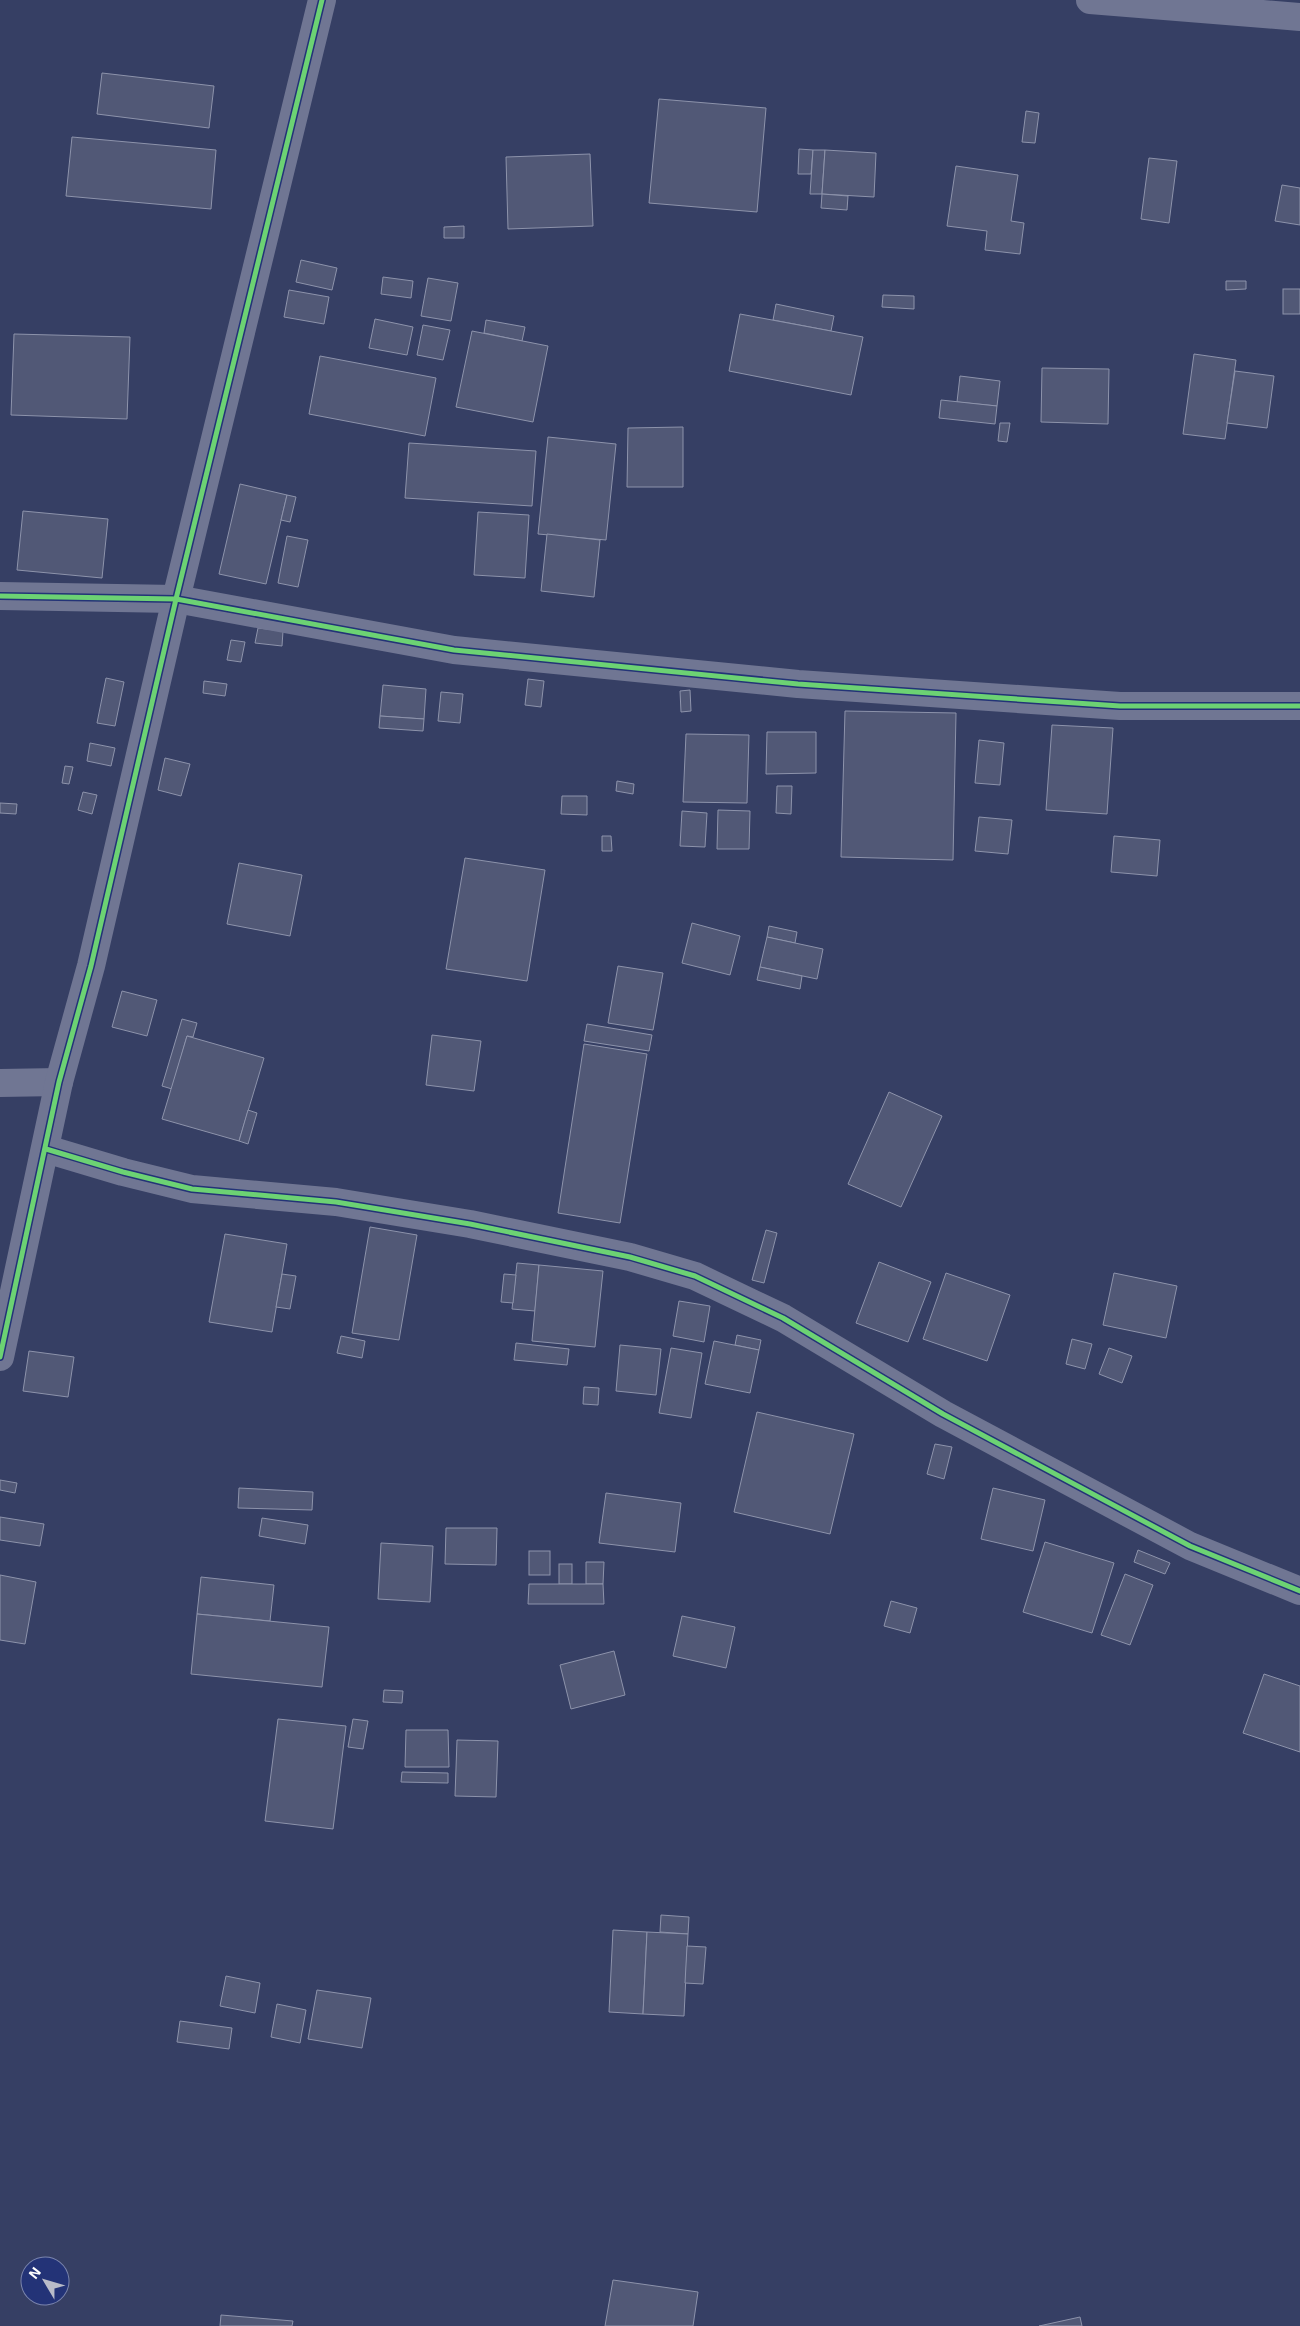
<svg xmlns="http://www.w3.org/2000/svg" width="1300" height="2326" font-family="'Exo 2',sans-serif">
	<style>
		.building { fill: #515876; stroke: #8d93ab }
		.lines { fill: none; stroke-linecap: round; stroke-linejoin: round }
		.minor { stroke: #707693; stroke-width: 28 }
		.cycleway-casing { stroke: #233377; stroke-width: 8 }
		.cycleway { stroke: #6cd273; stroke-width: 5 }
	</style>
	<rect width="100%" height="100%" fill="#363f64"/>
	<g class="building">
		<polygon points="102,73 214,86 209,128 97,114"/>
		<polygon points="659,99 766,108 757,212 649,203"/>
		<polygon points="1026,111 1039,113 1035,143 1022,142"/>
		<polygon points="72,137 216,150 211,209 66,196"/>
		<polygon points="799,149 813,150 811,174 798,174"/>
		<polygon points="813,150 825,150 822,194 810,194"/>
		<polygon points="825,150 876,153 874,197 822,194"/>
		<polygon points="590,154 593,226 508,229 506,157"/>
		<polygon points="1149,158 1177,161 1169,223 1141,219"/>
		<polygon points="956,166 1018,175 1011,221 1024,223 1020,254 985,250 987,231 947,226"/>
		<polygon points="1282,185 1300,188 1300,225 1275,221"/>
		<polygon points="822,194 848,196 847,210 821,208"/>
		<polygon points="464,226 464,238 444,238 444,227"/>
		<polygon points="301,260 337,268 332,290 296,282"/>
		<polygon points="383,277 413,281 411,298 381,294"/>
		<polygon points="428,278 458,283 451,321 421,316"/>
		<polygon points="1226,281 1246,281 1246,289 1226,290"/>
		<rect x="1283" y="289" width="17" height="25"/>
		<polygon points="289,290 329,297 324,324 284,317"/>
		<polygon points="883,295 914,296 914,309 882,307"/>
		<polygon points="776,304 834,316 831,331 773,320"/>
		<polygon points="740,314 863,337 851,395 729,371"/>
		<polygon points="375,319 413,327 407,355 369,348"/>
		<polygon points="486,320 525,327 522,341 484,333"/>
		<polygon points="423,325 450,330 443,360 417,355"/>
		<polygon points="472,331 548,346 533,422 456,407"/>
		<polygon points="14,334 130,337 127,419 11,415"/>
		<polygon points="1194,354 1236,360 1225,439 1183,434"/>
		<polygon points="320,356 436,378 425,436 309,414"/>
		<polygon points="1042,368 1109,369 1108,424 1041,422"/>
		<polygon points="1235,371 1274,376 1267,428 1227,423"/>
		<polygon points="960,376 1000,381 997,406 957,402"/>
		<polygon points="941,400 997,406 995,424 939,418"/>
		<polygon points="1000,423 1010,423 1007,442 998,441"/>
		<polygon points="683,427 683,487 627,487 628,428"/>
		<polygon points="548,437 616,444 606,540 538,534"/>
		<polygon points="409,443 536,451 532,506 405,498"/>
		<polygon points="240,484 287,495 266,584 219,574"/>
		<polygon points="287,495 296,497 290,522 281,520"/>
		<polygon points="23,511 108,519 102,578 17,570"/>
		<polygon points="478,512 529,515 525,578 474,575"/>
		<polygon points="547,534 600,540 594,597 541,591"/>
		<polygon points="287,536 308,540 298,587 278,583"/>
		<polygon points="258,628 283,631 282,646 255,643"/>
		<polygon points="231,640 245,642 241,662 227,660"/>
		<polygon points="106,678 124,682 115,726 97,723"/>
		<polygon points="528,679 544,681 541,707 525,705"/>
		<polygon points="204,681 227,684 225,696 203,693"/>
		<polygon points="383,685 426,689 424,719 380,716"/>
		<polygon points="690,690 691,711 681,712 680,691"/>
		<polygon points="441,692 463,694 460,723 438,721"/>
		<polygon points="845,711 956,713 953,860 841,857"/>
		<polygon points="380,716 424,719 423,731 379,728"/>
		<polygon points="1052,725 1113,728 1107,814 1046,810"/>
		<polygon points="767,732 816,732 816,773 766,774"/>
		<polygon points="686,734 749,735 747,803 683,802"/>
		<polygon points="979,740 1004,743 1000,785 975,783"/>
		<polygon points="90,743 115,748 111,766 87,761"/>
		<polygon points="165,758 190,764 181,796 158,790"/>
		<polygon points="65,766 73,767 69,784 62,783"/>
		<polygon points="617,781 634,784 633,794 616,791"/>
		<polygon points="777,786 792,786 791,814 776,813"/>
		<polygon points="83,792 97,795 92,814 78,810"/>
		<polygon points="562,796 587,796 587,815 561,814"/>
		<polygon points="0,803 17,804 16,814 0,813"/>
		<polygon points="718,810 750,811 749,849 717,849"/>
		<polygon points="682,811 707,813 705,847 680,846"/>
		<polygon points="979,817 1012,820 1008,854 975,851"/>
		<polygon points="602,836 611,836 612,851 602,851"/>
		<polygon points="1114,836 1160,840 1157,876 1111,872"/>
		<polygon points="465,858 545,870 527,981 446,969"/>
		<polygon points="239,863 302,875 290,936 227,924"/>
		<polygon points="692,923 740,936 730,975 682,963"/>
		<polygon points="769,926 797,932 795,943 767,937"/>
		<polygon points="767,937 823,949 817,979 760,967"/>
		<polygon points="618,966 663,973 653,1030 608,1023"/>
		<polygon points="760,967 802,976 800,989 757,980"/>
		<polygon points="122,991 157,1000 147,1036 112,1027"/>
		<polygon points="182,1019 197,1023 193,1037 187,1036 172,1089 162,1086"/>
		<polygon points="587,1024 652,1035 649,1051 584,1041"/>
		<polygon points="432,1035 481,1041 474,1091 426,1085"/>
		<polygon points="187,1036 264,1058 239,1141 162,1119"/>
		<polygon points="584,1044 647,1054 620,1223 558,1213"/>
		<polygon points="889,1092 942,1116 901,1207 848,1184"/>
		<polygon points="248,1110 257,1113 248,1144 239,1141"/>
		<polygon points="370,1227 417,1235 399,1340 352,1333"/>
		<polygon points="766,1230 777,1233 764,1283 752,1280"/>
		<polygon points="225,1234 287,1244 272,1332 209,1322"/>
		<polygon points="879,1262 931,1282 908,1342 856,1323"/>
		<polygon points="517,1263 539,1265 535,1311 512,1309"/>
		<polygon points="539,1265 603,1271 595,1347 532,1341"/>
		<polygon points="946,1273 1010,1295 987,1361 923,1339"/>
		<polygon points="1114,1273 1177,1286 1166,1338 1103,1325"/>
		<polygon points="282,1274 296,1276 290,1309 276,1307"/>
		<polygon points="504,1274 516,1275 513,1303 501,1302"/>
		<polygon points="679,1301 710,1306 704,1342 673,1336"/>
		<polygon points="737,1335 761,1340 759,1350 735,1345"/>
		<polygon points="341,1336 365,1341 362,1358 337,1353"/>
		<polygon points="1072,1339 1092,1344 1085,1369 1066,1364"/>
		<polygon points="714,1341 759,1350 750,1393 705,1384"/>
		<polygon points="516,1343 569,1349 567,1365 514,1360"/>
		<polygon points="620,1345 661,1349 656,1395 616,1391"/>
		<polygon points="671,1348 702,1353 691,1418 659,1413"/>
		<polygon points="1109,1348 1132,1356 1122,1383 1099,1374"/>
		<polygon points="29,1351 74,1357 68,1397 23,1391"/>
		<polygon points="584,1387 599,1388 598,1405 583,1404"/>
		<polygon points="757,1412 854,1434 830,1534 734,1512"/>
		<polygon points="935,1444 952,1447 944,1479 927,1474"/>
		<polygon points="0,1480 17,1483 15,1493 0,1490"/>
		<polygon points="239,1488 313,1492 312,1510 238,1508"/>
		<polygon points="993,1488 1045,1500 1033,1551 981,1539"/>
		<polygon points="606,1493 681,1503 675,1552 599,1543"/>
		<polygon points="0,1517 44,1524 40,1546 0,1540"/>
		<polygon points="262,1518 308,1525 305,1544 259,1536"/>
		<polygon points="446,1528 497,1528 496,1565 445,1564"/>
		<polygon points="1045,1542 1114,1563 1092,1633 1023,1612"/>
		<polygon points="381,1543 433,1546 430,1602 378,1599"/>
		<polygon points="1138,1550 1170,1563 1165,1574 1134,1562"/>
		<rect x="529" y="1551" width="21" height="24"/>
		<polygon points="586,1562 604,1562 603,1584 586,1584"/>
		<rect x="559" y="1564" width="13" height="20"/>
		<polygon points="1125,1574 1153,1585 1130,1645 1101,1635"/>
		<polygon points="0,1575 36,1582 25,1644 0,1640"/>
		<polygon points="201,1577 274,1585 270,1621 197,1614"/>
		<polygon points="529,1584 603,1584 604,1604 528,1604"/>
		<polygon points="891,1601 917,1608 910,1633 884,1626"/>
		<polygon points="197,1614 329,1627 322,1687 191,1674"/>
		<polygon points="682,1616 735,1627 726,1668 673,1656"/>
		<polygon points="614,1651 625,1695 571,1709 560,1665"/>
		<polygon points="1264,1674 1300,1686 1300,1752 1243,1733"/>
		<polygon points="384,1690 403,1691 402,1703 383,1702"/>
		<polygon points="278,1719 346,1726 333,1829 265,1821"/>
		<polygon points="353,1719 368,1721 363,1749 348,1747"/>
		<polygon points="406,1730 448,1730 449,1767 405,1767"/>
		<polygon points="457,1740 498,1741 496,1797 455,1796"/>
		<polygon points="402,1772 448,1773 448,1783 401,1782"/>
		<polygon points="661,1915 689,1917 688,1934 660,1932"/>
		<polygon points="613,1930 647,1932 643,2014 609,2012"/>
		<polygon points="647,1932 688,1934 684,2016 643,2014"/>
		<polygon points="687,1946 706,1947 703,1984 685,1983"/>
		<polygon points="226,1976 260,1983 255,2013 220,2006"/>
		<polygon points="317,1990 371,1998 362,2048 308,2039"/>
		<polygon points="277,2004 306,2010 300,2043 271,2037"/>
		<polygon points="180,2021 232,2028 229,2049 177,2042"/>
		<polygon points="613,2280 698,2292 693,2326 605,2326"/>
		<polygon points="221,2315 293,2321 292,2326 220,2326"/>
		<polygon points="1080,2317 1082,2326 1039,2326"/>
	</g>
	<g class="lines">
		<g class="minor">
			<polyline points="1090,0 1300,17"/>
			<polyline points="0,596 176,599 454,650 798,684 1120,706 1300,706"/>
			<polyline points="0,1083 59,1082"/>
			<polyline points="46,1149 123,1172 192,1189 336,1202 470,1224 630,1257 695,1276 783,1318 943,1414 1190,1546 1300,1591"/>
			<polyline points="0,1357 59,1082 91,966 176,599 322,0"/>
		</g>
		<defs>
			<g id="cycleway">
				<polyline points="0,596 176,599 454,650 798,684 1120,706 1300,706"/>
				<polyline points="46,1149 123,1172 192,1189 336,1202 470,1224 630,1257 695,1276 783,1318 943,1414 1190,1546 1300,1591"/>
				<polyline points="0,1357 59,1082 91,966 176,599 322,0"/>
			</g>
		</defs>
		<use href="#cycleway" class="cycleway-casing"/>
		<use href="#cycleway" class="cycleway"/>
	</g>
	<g transform="translate(45 2281) rotate(308)"><circle r="24" fill="#233377" stroke="#7b85ad"/>
	<path d="M0-4L9 19L0 12L-9 19Z" fill="#b9bcc9"/>
	<text y="-8" font-size="14" font-weight="bold" text-anchor="middle" fill="#ffffff">N</text>
	</g>
</svg>
